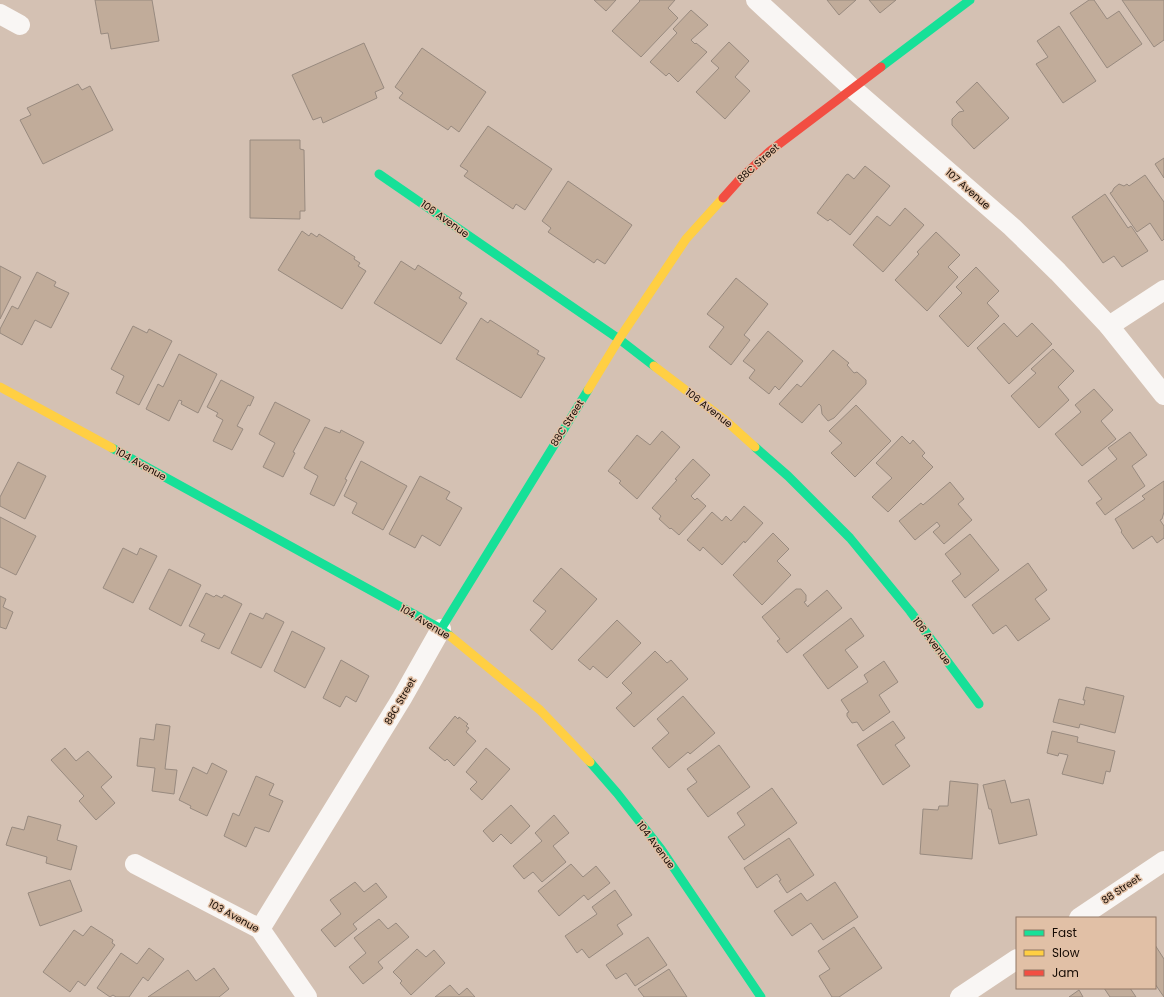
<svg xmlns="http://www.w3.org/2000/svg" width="1164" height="997" font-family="Poppins,sans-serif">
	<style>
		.building { fill: #c1ac9a; stroke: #988a7f }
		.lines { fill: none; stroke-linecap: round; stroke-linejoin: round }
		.street { stroke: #f9f6f4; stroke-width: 20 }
		.fast { stroke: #16e098; stroke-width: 9 }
		.slow { stroke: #ffcf43; stroke-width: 9 }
		.jam { stroke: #f24e42; stroke-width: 9 }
		.labels { text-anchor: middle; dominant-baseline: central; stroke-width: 3; stroke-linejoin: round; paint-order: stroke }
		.street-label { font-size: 10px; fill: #150a03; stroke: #e1c0a6 }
	</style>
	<rect width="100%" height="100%" fill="#d4c1b3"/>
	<g class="building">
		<polygon points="95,0 152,0 159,41 111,49 108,33 101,34"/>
		<polygon points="594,0 616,0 606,11"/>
		<polygon points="639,0 675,0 668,8 678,18 641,57 612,31 640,1"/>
		<polygon points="827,0 856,0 839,15"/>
		<polygon points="869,0 896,0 880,13"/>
		<polygon points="1089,0 1094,0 1107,19 1119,11 1142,44 1107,68 1070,13"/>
		<polygon points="1122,0 1164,0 1164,40 1154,47"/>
		<polygon points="691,10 708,25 691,40 695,44 696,43 707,52 678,82 669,73 666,76 650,62 677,33 673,29"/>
		<polygon points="1059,26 1096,81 1063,103 1036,64 1048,57 1037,41"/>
		<polygon points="729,42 749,61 735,77 750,91 725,119 696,92 719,68 711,61"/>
		<polygon points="364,43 384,88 375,92 377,98 323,123 321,117 313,120 292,75"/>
		<polygon points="422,48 486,92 459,132 451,126 448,130 399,98 403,93 395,87"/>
		<polygon points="977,82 1009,118 974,149 952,125 952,119 959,112 964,111 956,102"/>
		<polygon points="78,84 82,90 90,86 113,130 43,164 20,120 31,115 27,108"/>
		<polygon points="488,126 552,169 525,210 516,204 513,209 464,176 468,171 460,166"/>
		<polygon points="250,140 300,140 300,149 304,150 305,211 300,211 300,219 250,218"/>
		<polygon points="1164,158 1164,178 1155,164"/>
		<polygon points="865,166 890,186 850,235 830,219 828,221 817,213 846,175 848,174 854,179"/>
		<polygon points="1145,175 1164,202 1164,239 1162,241 1150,223 1137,232 1110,193 1112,192 1114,188 1119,184 1124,186 1127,184 1129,186"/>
		<polygon points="568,181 632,225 605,264 597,259 594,263 548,232 551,228 542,221"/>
		<polygon points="1105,194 1128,228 1131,226 1148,251 1122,267 1114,256 1103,263 1072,217"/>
		<polygon points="905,208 924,225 883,272 853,245 877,216 890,226"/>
		<polygon points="302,231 309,236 311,233 317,237 319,234 355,257 354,259 360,263 358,266 366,271 342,309 278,270"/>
		<polygon points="936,232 960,255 948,267 958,277 927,311 895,280 919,254 917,252"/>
		<polygon points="401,261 415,270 418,265 462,293 459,298 467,303 441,344 374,303"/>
		<polygon points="0,266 21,277 0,319"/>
		<polygon points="976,267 999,291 987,303 999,316 968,347 939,316 962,293 956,287"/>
		<polygon points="37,272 56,282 54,286 69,293 51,328 35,320 22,345 0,333 0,329 12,306 18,309"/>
		<polygon points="736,278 768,304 744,335 750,340 731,365 709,347 724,327 707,314"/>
		<polygon points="481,318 488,323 490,320 539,351 537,354 545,358 521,398 456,359"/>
		<polygon points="1004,323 1017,337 1032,323 1052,344 1009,384 977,348"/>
		<polygon points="133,326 147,333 149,329 172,341 139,405 116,393 124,376 111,369"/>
		<polygon points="768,331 803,361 779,390 775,386 769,394 749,378 755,370 743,361"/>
		<polygon points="1053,349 1074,371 1058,387 1069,400 1039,428 1011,396 1036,373 1031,369"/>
		<polygon points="833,350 849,363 847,365 854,373 857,372 866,380 866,384 834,418 828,421 822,414 821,406 819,404 802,423 779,404 797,384 801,387"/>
		<polygon points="179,354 217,374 198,413 181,404 182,401 179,400 169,421 146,409 158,384 163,387"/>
		<polygon points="221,380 254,397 250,406 248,405 237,426 243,429 232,450 213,441 223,420 216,416 218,413 207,407"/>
		<polygon points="1094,389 1113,410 1101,421 1116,439 1082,466 1055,434 1081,412 1075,405"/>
		<polygon points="275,402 310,420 293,452 295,453 283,477 263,467 275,443 259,434"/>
		<polygon points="856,405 891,441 855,477 831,453 842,443 829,431"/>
		<polygon points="325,427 340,433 341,430 364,442 345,479 347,480 334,506 310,494 318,476 304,468"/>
		<polygon points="662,431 680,447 637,499 619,483 621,481 608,471 637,435 650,445"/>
		<polygon points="1130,432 1147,455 1132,466 1145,486 1105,515 1096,503 1102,499 1088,481 1117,459 1108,448"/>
		<polygon points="902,436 910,444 913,440 925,453 922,456 933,467 888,512 872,497 892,478 876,463"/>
		<polygon points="693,459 710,475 691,496 695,500 697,498 706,506 679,535 671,528 670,529 659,519 661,516 652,508 677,480 675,479"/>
		<polygon points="361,461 407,486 383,530 352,513 357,503 344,496"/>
		<polygon points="18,462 46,476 25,519 0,506 0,497"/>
		<polygon points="420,476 450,492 446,499 462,508 440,546 422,535 415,548 389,534"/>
		<polygon points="1164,481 1164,512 1162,519 1160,520 1164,526 1164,538 1157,543 1152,536 1133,549 1121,532 1122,531 1115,519 1145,499 1142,496"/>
		<polygon points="950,482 964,499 958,504 972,520 944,544 933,532 940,526 937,522 915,540 899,521 921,503 923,505"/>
		<polygon points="744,506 763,523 745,543 744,541 722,565 703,547 700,551 687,540 712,512 722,521 726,516 731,521"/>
		<polygon points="0,517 36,536 16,575 0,567"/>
		<polygon points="773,533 789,549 777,561 791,575 762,605 733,575"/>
		<polygon points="970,534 999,570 965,598 952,581 961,574 945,554"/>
		<polygon points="123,548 137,555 140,548 157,556 133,603 103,588"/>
		<polygon points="1028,563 1047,590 1035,599 1050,619 1018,641 1006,625 993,634 972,605"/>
		<polygon points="561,568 597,599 552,650 530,630 546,611 533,601"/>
		<polygon points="169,569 201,585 181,626 149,609"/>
		<polygon points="796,589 801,589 806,595 806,601 804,602 808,607 808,606 827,590 842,608 787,653 777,641 780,639 762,617"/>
		<polygon points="206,593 214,597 216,595 222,598 224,595 242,604 219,649 201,641 205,634 189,626"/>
		<polygon points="0,596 6,599 3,607 13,612 6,629 0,627"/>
		<polygon points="250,613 263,619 266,613 284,622 261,668 231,653"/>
		<polygon points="851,618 864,636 845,650 858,667 828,689 803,655"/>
		<polygon points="617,620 641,643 607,678 593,666 590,670 578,660"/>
		<polygon points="292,631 325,648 305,688 274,671"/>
		<polygon points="655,651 667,663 671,660 688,679 634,727 616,708 632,693 622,683"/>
		<polygon points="341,660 369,676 356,702 346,696 340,707 323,698"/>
		<polygon points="884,661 898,682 879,695 890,712 863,731 857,722 852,723 847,716 847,713 849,712 841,700 868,682 864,675"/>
		<polygon points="1086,687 1124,696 1115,733 1080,724 1079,728 1053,722 1059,699 1084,705 1085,700 1083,700"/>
		<polygon points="683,696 715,733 690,754 688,752 669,768 652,748 669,733 657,719"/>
		<polygon points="455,716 458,719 459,717 468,724 466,726 469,728 466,732 476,741 454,766 447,759 445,761 429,748"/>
		<polygon points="893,721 905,738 895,745 910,766 883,785 857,745"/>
		<polygon points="156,724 170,726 165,769 177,770 174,794 152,791 155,768 137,766 140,738 154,740"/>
		<polygon points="1052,731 1078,737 1077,742 1115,751 1110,772 1106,771 1103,784 1062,774 1068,755 1059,753 1058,756 1047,753"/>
		<polygon points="719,745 750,787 708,817 687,789 697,782 687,769"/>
		<polygon points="65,748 76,761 88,751 112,777 101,787 115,803 96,820 79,801 84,796 51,760"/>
		<polygon points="486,748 510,769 482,800 470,789 477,782 466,772"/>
		<polygon points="212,763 227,771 207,816 190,808 191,806 179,800 193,767 207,774"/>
		<polygon points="256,776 274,784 269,795 283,801 269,832 255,827 246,847 224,836 233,813 239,816"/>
		<polygon points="1005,780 1011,803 1029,799 1037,835 999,844 991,809 989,809 983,785"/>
		<polygon points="950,781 978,784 972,859 920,854 923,809 938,810 939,806 948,806"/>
		<polygon points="772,788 797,823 744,860 728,837 745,825 737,813"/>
		<polygon points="511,805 530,826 511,844 501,834 493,842 483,831"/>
		<polygon points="554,815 569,833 553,846 566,862 542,882 533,872 524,879 513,866 542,841 535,833"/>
		<polygon points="28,816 61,825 57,840 77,846 71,870 46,863 47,857 6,845 12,827 24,830"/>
		<polygon points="789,838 814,875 787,893 779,881 781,880 777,874 757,888 744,868"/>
		<polygon points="571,864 583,877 596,866 610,883 588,900 584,895 559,916 538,891"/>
		<polygon points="70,880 82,911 40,926 28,893"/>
		<polygon points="355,882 364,892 376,883 387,897 353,924 357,929 335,947 321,930 341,914 330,900"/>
		<polygon points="835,882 858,917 823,940 811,923 792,936 774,911 801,893 807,901"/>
		<polygon points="615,890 632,915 617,925 623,934 589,958 582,949 577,953 565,936 597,914 592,907"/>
		<polygon points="379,919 388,929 396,923 409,937 378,962 383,968 363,984 349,967 366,953 354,938"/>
		<polygon points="91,926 113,940 112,943 115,945 85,986 78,981 70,992 43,972 74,930 83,936"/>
		<polygon points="854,927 882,968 839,997 832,997 819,976 830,969 818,951"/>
		<polygon points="648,937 667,965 635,986 626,973 616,979 606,965"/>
		<polygon points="1155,945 1164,959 1164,997 1155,984"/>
		<polygon points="149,948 164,959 148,981 143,977 129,997 116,997 113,995 110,997 97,988 121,953 137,964"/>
		<polygon points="417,949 426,957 434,950 445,963 411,995 400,983 402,981 393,972"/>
		<polygon points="214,968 229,989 219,997 148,997 188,970 196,981"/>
		<polygon points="669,969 687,997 644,997 638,989"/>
		<polygon points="450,985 459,995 467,988 475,997 435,997"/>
		<polygon points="1104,988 1130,988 1136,997 1110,997"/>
		<polygon points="1079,990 1083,997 1069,997"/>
	</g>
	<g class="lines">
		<g class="street">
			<polyline points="756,0 853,89 1012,227 1058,272 1109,326 1164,395"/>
			<polyline points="0,14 20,25"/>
			<polyline points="1109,326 1164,290"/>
			<polyline points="135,864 260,929 307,997"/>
			<polyline points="1079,918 1164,861"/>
			<polyline points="260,929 402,698 441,629"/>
			<polyline points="960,997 1017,959"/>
		</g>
		<g class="fast">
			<polyline points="881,67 970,0"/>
			<polyline points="379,174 619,339 654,366"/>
			<polyline points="755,447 788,476 850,538 910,611 979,704"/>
			<polyline points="112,448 441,629 450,636"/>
			<polyline points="441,629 588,390"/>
			<polyline points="590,762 617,793 661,849 761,997"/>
		</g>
		<g class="slow">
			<polyline points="654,366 725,420 755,447"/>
			<polyline points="0,387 112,448"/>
			<polyline points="588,390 619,339 686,239 723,198"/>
			<polyline points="450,636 540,710 590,762"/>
		</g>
		<polyline class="jam" points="723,198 740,179 770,151 881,67"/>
	</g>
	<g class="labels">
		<g class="street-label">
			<text transform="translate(758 163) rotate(-42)">88C Street</text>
			<text transform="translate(968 189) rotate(41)">107 Avenue</text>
			<text transform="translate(445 219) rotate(35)">106 Avenue</text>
			<text transform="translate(709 408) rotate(38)">106 Avenue</text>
			<text transform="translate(567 423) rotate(-58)">88C Street</text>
			<text transform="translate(141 464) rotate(29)">104 Avenue</text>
			<text transform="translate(425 622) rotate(31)">104 Avenue</text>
			<text transform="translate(932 641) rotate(53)">106 Avenue</text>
			<text transform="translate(400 701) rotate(-60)">88C Street</text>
			<text transform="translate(656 845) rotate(53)">104 Avenue</text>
			<text transform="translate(1121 889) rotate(-34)">88 Street</text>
			<text transform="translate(234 916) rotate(29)">103 Avenue</text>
		</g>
	</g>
	<rect x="1016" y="917" width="140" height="72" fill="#e1c0a6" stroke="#8f7765"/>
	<rect x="1024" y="930" width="20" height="6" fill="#16e098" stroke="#8f7765"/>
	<text x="1052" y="937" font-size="12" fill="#150a03">Fast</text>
	<rect x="1024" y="950" width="20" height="6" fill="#ffcf43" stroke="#8f7765"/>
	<text x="1052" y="957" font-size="12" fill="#150a03">Slow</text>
	<rect x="1024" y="970" width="20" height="6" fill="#f24e42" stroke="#8f7765"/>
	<text x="1052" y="977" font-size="12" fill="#150a03">Jam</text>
</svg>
